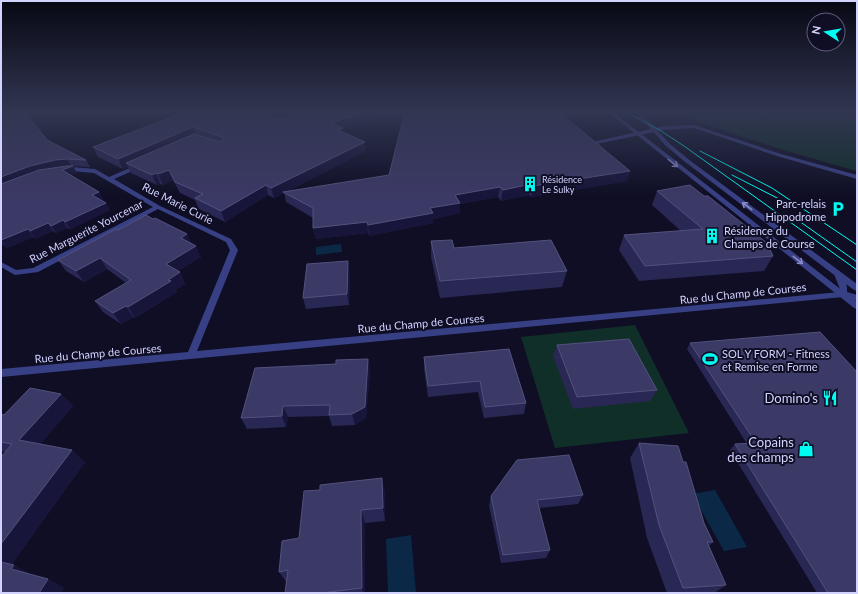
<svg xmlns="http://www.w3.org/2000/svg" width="858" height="594" font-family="Lato,sans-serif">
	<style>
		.green { fill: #112f29 }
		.water { fill: #0b2947 }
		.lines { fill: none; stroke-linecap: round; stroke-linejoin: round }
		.minor { fill: #384085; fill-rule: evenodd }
		.tertiary { fill: #384085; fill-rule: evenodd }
		.tram { stroke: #00fdf2; stroke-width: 1 }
		.wall { fill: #292753 }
		.shaded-wall { fill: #171539 }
		.building { fill: #3b3965; stroke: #53527e }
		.oneway { stroke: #858ac2 }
		.labels { text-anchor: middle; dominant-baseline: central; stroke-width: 4; stroke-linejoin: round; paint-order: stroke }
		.far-poi-label { font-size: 9px; fill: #d2d3ff; stroke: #0f0e25; text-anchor: start }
		.street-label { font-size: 11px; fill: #d2d3ff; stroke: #0f0e25 }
		.poi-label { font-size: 11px; fill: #d2d3ff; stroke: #0f0e25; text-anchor: start }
		.near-poi-label { font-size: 13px; fill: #d2d3ff; stroke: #0f0e25; text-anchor: end }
	</style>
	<rect width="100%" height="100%" fill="#0f0e25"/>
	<g class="green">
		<path d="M675 112H857V171C797 155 738 136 680 115Z"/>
		<polygon points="635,325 689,433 555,448 521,337"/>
	</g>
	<g class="water">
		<polygon points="341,244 342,252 316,255 316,247"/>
		<polygon points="715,490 747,547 724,551 692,494"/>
		<polygon points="411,535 416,593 388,593 386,539"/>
	</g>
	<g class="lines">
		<g class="minor">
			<polygon points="694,125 781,154 857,175 857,179 777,156 694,128 664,130 596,144 593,142 664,126"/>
			<path d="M139 164 142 166 141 167 114 179 160 206 231 239 238 250 197 351 840 292V289L834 274 838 271C844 274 848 286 847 292L857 295V301L843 297 1 377V369L188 352 230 250 226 242 158 209 38 272 15 275 1 267V262L16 270 33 268 153 207 94 173 71 171 64 172 61 170 71 167 95 169 109 177Z"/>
		</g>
		<g class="tertiary">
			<polygon points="608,112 613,112 857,302 857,309 854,308"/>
			<polygon points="636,112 640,112 669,143 688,159 857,284 857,291 854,290 684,161 665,145"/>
		</g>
		<g class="tram">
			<polyline points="626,112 658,129 684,146 857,270"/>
			<polyline points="700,151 772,188 857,245"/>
			<polyline points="732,175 785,202"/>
			<polyline points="792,216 857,262"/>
		</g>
	</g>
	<g class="wall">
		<polygon points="1,112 47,140 86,160 90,167 71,166 77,173 71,175 99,192 103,199 101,200 106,203 110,210 70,229 67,228 56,233 53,231 35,239 33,237 7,248 1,243 1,131 2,131 1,130"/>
		<polygon points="185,112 282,119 343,129 343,132 366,151 288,191 630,171 627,181 531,197 529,195 501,201 498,197 460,204 460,213 433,219 433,223 369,236 368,233 316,239 313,228 313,218 286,202 284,193 274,198 268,195 225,222 199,209 195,200 180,193 173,180 163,185 160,184 157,185 131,173 128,167 123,169 98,157 93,147"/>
		<polygon points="657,191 773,256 764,271 639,281 619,250 624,235 681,231 652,205"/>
		<polygon points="153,219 187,234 191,243 201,257 178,271 180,272 185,284 175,290 177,292 135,318 133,317 121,324 103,312 95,301 126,283 107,269 84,282 66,271 58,260"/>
		<polygon points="431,241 454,248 567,271 562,287 440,298 431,257"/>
		<polygon points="350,272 349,305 306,309 303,298"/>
		<polygon points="690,343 857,593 817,593 730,450 735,444 747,444 687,349"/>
		<polygon points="557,345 657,390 650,401 573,409 553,356"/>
		<polygon points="509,349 526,403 524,414 484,418 478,392 428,397 424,369 424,357"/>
		<polygon points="368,359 370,370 366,418 355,425 332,426 329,416 288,417 286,427 247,429 241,418 336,364"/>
		<polygon points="61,394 73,406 40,444 85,462 11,565 31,575 48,579 64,588 1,593 5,452 1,451 1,414 4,415"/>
		<polygon points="639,443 683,462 704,523 713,542 709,546 726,585 714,593 667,593 647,538 630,458"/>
		<polygon points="385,492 385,521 365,523 365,593 285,593 287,583 279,572 299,538"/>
		<polygon points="583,495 578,504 539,508 550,550 546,558 501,563 489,506 491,496"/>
	</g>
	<g class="shaded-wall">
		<polygon points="367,112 397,112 343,129 344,137 331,123"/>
		<polygon points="193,127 196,137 126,163 128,167 123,169 118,159"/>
		<polygon points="365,142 366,151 285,193 283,192 284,193 274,198 271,188"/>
		<polygon points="67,159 71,166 1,186 1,177 30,166 55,160"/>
		<polygon points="73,166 77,173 66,177 62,170"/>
		<polygon points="169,170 173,180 163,185 158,174"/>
		<polygon points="630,171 627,181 531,197 533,186"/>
		<polygon points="156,173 160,184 157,185 152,175"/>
		<polygon points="531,184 529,195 501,201 503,190"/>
		<polygon points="266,185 268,195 225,222 221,211"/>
		<polygon points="500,187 498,197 460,204 460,213 433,219 433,223 369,236 368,225 430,208 455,195"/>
		<polygon points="99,192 103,199 96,202 92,195"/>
		<polygon points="106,203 110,210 70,229 65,222"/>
		<polygon points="63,220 67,228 56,233 51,226"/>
		<polygon points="367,222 368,233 316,239 313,228"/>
		<polygon points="48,223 53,231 35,239 30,231"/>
		<polygon points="28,229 33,237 7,248 1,241"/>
		<polygon points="187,234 192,245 181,238"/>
		<polygon points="196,246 201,257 172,275 166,264"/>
		<polygon points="100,258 107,269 84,282 76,271"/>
		<polygon points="348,261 350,272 349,305 347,294"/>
		<polygon points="180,272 185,284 175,290 177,292 135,318 128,307 168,280"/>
		<polygon points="126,306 133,317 121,324 113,313"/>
		<polygon points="368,359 370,370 366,418 355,425 352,414"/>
		<polygon points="61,394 73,406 34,452 19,440"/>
		<polygon points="283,406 288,417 286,427 282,416"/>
		<polygon points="72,450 85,462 8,569 1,565 1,544"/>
		<polygon points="382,478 385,492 385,521 383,508"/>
		<polygon points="361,510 365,523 365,593 363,593 362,588"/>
		<polygon points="14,565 31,574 11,569"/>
		<polygon points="48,579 64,588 61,593 39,593"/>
	</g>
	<g class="building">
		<polygon points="1,112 25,112 47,140 86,160 67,159 55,160 30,166 1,177 1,131 3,131 1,129"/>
		<polygon points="185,112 258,112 282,119 300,112 367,112 331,123 343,128 338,130 365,142 271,188 266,185 221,211 195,198 203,194 175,182 169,170 158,174 156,173 152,175 126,163 194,134 220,142 225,138 193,127 118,159 93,147"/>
		<polygon points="405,112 559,112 630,171 533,186 531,184 503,190 500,187 455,195 460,203 430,208 433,213 368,225 367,222 313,228 313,208 283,192 389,175"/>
		<polygon points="67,166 73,166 62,170 99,192 92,195 106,203 65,222 63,220 51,226 48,223 30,231 28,229 1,240 1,184 39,170"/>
		<polygon points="690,185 704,196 708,196 767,243 773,256 645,266 624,235 703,229 657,191"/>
		<polygon points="146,215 153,219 155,218 187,234 181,238 196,246 166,264 180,272 168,280 171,281 128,307 126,306 113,313 95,301 131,280 100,258 76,271 58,260 116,229 118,230"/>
		<polygon points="452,240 454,248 551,240 567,271 440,281 431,241"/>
		<polygon points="348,261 347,294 303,298 307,264"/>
		<polygon points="820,332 857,372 857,593 828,593 735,444 756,443 690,343"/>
		<polygon points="629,339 657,390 577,397 557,345"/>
		<polygon points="509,349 526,403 485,407 480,381 428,386 424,357"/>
		<polygon points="368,359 365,407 352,414 329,415 330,405 283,406 282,416 241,418 255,368 336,364 336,360"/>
		<polygon points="30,388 61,394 19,440 72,450 1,544 1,457 12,444 1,442 1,414 4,415"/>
		<polygon points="639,443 678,446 683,462 686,462 704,523 713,542 707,542 726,585 683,588 659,525"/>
		<polygon points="569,455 583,495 537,500 550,550 503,555 491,496 517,460"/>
		<polygon points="382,478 383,508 361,510 362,588 321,593 285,593 288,570 279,572 282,541 299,538 304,491 320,490 320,485"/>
		<polygon points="1,562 14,565 11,569 48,579 39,593 1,593"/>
	</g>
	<defs><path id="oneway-shaft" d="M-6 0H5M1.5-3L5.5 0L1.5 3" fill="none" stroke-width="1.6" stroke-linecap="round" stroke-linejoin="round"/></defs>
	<g class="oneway">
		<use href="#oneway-shaft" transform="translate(673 163) rotate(38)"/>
		<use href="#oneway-shaft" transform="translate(747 206) rotate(-143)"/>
		<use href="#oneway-shaft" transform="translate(798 260) rotate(38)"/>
	</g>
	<linearGradient id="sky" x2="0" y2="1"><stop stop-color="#080814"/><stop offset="0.57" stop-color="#313651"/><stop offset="1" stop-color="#313651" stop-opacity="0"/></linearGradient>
	<rect width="858" height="195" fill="url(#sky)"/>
	<defs>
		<symbol id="building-bare" viewBox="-9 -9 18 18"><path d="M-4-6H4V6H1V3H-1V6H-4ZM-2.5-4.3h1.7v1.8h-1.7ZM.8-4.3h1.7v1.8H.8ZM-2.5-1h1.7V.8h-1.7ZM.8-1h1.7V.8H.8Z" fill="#00fdf2" stroke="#0f0e25" stroke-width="2.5" paint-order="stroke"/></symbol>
		<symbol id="parking-bare" viewBox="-9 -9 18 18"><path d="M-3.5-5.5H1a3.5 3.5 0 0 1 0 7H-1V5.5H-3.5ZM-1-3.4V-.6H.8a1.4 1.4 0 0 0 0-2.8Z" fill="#00fdf2" stroke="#0f0e25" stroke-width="2.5" paint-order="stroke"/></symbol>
		<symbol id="stadium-bare" viewBox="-9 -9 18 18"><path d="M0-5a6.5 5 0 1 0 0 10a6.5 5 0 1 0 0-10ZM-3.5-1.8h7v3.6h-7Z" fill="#00fdf2" stroke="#0f0e25" stroke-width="2.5" paint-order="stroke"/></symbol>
		<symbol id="restaurant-bare" viewBox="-9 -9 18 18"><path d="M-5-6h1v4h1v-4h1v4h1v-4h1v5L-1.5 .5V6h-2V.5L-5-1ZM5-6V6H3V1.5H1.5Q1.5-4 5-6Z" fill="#00fdf2" stroke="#0f0e25" stroke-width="2.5" paint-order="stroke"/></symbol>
		<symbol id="shop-bare" viewBox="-9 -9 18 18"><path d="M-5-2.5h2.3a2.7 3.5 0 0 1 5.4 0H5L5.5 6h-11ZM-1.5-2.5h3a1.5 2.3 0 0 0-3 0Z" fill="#00fdf2" stroke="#0f0e25" stroke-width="2.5" paint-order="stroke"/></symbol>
	</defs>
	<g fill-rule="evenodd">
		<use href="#building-bare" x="519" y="173" width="22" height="22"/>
		<use href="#parking-bare" x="827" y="198" width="22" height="22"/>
		<use href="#building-bare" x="701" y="225" width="22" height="22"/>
		<use href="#stadium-bare" x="699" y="348" width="22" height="22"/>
		<use href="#restaurant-bare" x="819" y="387" width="22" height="22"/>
		<use href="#shop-bare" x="795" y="438" width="22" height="22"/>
	</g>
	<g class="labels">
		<g class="far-poi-label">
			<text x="542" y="179">Résidence<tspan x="542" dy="10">Le Sulky</tspan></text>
		</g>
		<g class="street-label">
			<text transform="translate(178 203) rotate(27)">Rue Marie Curie</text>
			<text transform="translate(86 231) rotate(-27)">Rue Marguerite Yourcenar</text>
			<text transform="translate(743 293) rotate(-6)">Rue du Champ de Courses</text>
			<text transform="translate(421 323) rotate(-5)">Rue du Champ de Courses</text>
			<text transform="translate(98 353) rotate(-5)">Rue du Champ de Courses</text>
		</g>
		<g class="poi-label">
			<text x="826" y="203" text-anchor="end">Parc-relais<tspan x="826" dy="13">Hippodrome</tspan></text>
			<text x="724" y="230">Résidence du<tspan x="724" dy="13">Champs de Course</tspan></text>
			<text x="722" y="353">SOL Y FORM - Fitness<tspan x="722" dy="13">et Remise en Forme</tspan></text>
		</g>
		<g class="near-poi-label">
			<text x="818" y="398">Domino's</text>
			<text x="794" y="442">Copains<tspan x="794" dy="15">des champs</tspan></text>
		</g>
	</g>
	<rect width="858" height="594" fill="none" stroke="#d2d3ff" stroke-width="4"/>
	<g transform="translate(826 32) rotate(282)"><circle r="19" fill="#0f0e25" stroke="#5d5d7c"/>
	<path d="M0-3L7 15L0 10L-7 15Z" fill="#00fdf2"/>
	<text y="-6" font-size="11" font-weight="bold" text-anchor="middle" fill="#d2d3ff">N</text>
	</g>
</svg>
